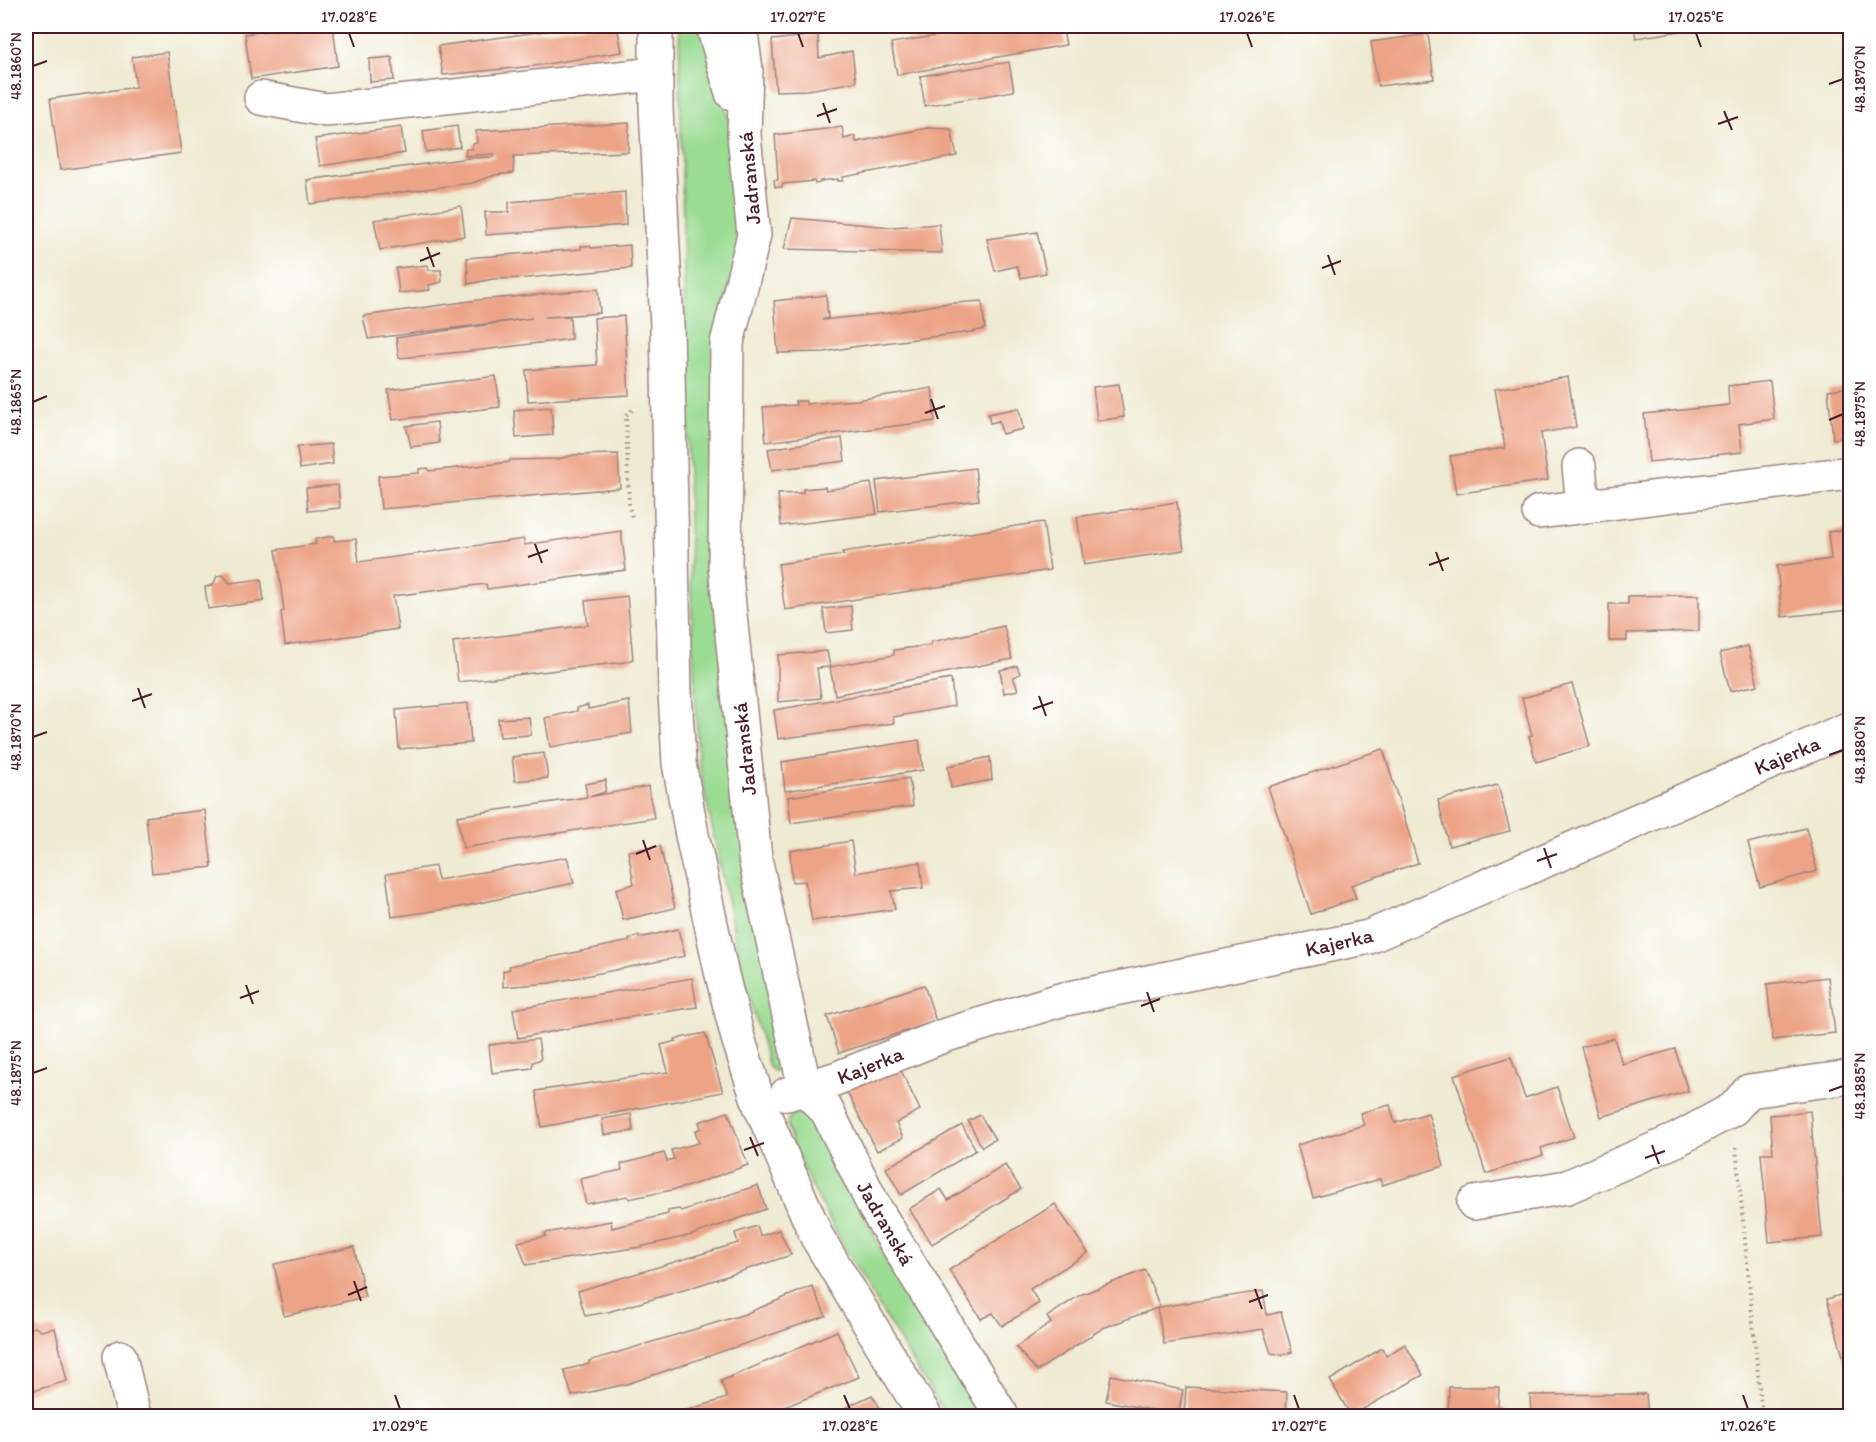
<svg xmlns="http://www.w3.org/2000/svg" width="1876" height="1442" font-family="Itim,sans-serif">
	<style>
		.green { fill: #9bdc93; stroke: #727e5f; stroke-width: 1.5 }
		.building { fill: #eda385 }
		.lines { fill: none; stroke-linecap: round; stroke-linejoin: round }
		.minor-casing { stroke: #9c847e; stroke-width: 36 }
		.path { stroke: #9c847e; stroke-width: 4; stroke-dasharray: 1.5 4.5; stroke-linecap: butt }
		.minor { stroke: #fff; stroke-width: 33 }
		.ticks { fill: none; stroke: #4a1f2b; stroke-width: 2 }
		.labels { text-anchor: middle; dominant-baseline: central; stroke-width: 5; stroke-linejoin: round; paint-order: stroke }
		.street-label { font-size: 21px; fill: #4a1f2b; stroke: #fff }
		.neatline { fill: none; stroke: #4a1f2b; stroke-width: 2 }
		.ticks-label { font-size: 15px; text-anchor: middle; fill: #4a1f2b }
	</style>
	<rect width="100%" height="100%" fill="#fff"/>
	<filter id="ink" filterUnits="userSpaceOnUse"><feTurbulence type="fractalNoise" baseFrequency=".0167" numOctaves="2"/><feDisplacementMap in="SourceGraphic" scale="12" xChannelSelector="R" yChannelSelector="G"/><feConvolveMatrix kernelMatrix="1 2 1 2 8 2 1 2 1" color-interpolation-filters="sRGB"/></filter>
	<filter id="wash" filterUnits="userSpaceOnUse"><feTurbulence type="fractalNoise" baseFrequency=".008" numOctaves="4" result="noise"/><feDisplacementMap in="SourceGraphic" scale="24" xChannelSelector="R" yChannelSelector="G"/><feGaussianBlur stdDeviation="1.35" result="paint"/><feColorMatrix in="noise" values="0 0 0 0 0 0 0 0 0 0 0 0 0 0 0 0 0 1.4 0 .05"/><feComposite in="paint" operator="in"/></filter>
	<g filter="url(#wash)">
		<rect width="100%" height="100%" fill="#efead2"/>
		<g class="green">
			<polygon points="679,26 703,26 734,138 744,232 716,341 785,1059 781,1069 774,1071 769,1067 741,967 698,759 690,567"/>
			<path d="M803 1111 813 1116 892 1270 980 1416H946C923 1379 778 1147 788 1120 791 1114 797 1113 803 1111Z"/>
		</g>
		<g id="blocks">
			<g class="building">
				<polygon points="305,26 333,26 338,66 251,79 245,34"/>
				<polygon points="582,26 617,26 622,52 534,66 443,75 438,46"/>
				<polygon points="996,26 1062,26 1066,45 897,75 891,43"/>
				<polygon points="1634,26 1706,26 1706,27 1636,38"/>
				<polygon points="1428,34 1434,79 1378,86 1371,42"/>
				<polygon points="818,35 819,58 852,51 856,82 808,90 776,91 772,40"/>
				<polygon points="167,52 181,153 60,170 50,99 136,87 132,57"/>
				<polygon points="392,57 394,80 370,82 369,59"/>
				<polygon points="1009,62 1014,91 925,106 920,76"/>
				<polygon points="629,123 628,152 514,156 513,173 495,175 472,183 310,204 307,180 469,158 494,157 494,154 465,156 466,149 472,149 472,144 477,143 476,131"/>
				<polygon points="457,126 460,147 426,152 423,131"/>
				<polygon points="401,127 405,153 320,166 315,139"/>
				<polygon points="842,127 844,139 855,136 856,142 927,128 951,129 957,156 843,177 843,181 838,181 838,179 820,181 820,183 815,184 814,181 783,184 782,187 775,187 774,180 778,180 775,135"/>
				<polygon points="625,192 626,225 486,235 485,212 509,212 509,202"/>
				<polygon points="461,206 465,236 380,250 374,220"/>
				<polygon points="792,218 891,227 939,224 942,253 784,249"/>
				<polygon points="1037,232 1046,273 1021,278 1017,266 995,271 987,239"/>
				<polygon points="630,245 631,268 527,278 493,279 468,284 467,258 581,249 581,246 590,246 591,248"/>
				<polygon points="428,265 428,270 441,270 442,282 429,285 430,290 399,293 396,268"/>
				<polygon points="598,289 600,313 545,317 570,316 571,339 482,350 399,358 396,338 532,318 368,339 363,316 478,300"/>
				<polygon points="826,295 828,318 822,320 897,312 940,304 982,301 985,329 971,332 852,347 825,352 778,353 774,301"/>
				<polygon points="624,316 629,395 528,401 526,370 597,365 594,318"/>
				<polygon points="496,376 500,407 393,420 388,390"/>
				<polygon points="1568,377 1576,427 1541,433 1548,480 1456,494 1450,456 1505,448 1495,389"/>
				<polygon points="1770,381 1774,419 1739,424 1742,452 1649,462 1644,414 1729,405 1728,386"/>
				<polygon points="1119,384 1124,417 1097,421 1093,387"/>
				<polygon points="1850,387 1850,437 1833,439 1828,390"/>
				<polygon points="932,388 935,421 766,442 763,407 796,405 795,401 806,401 806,404 857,400"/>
				<polygon points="551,407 553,435 516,438 514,410"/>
				<polygon points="1019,408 1023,429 1002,434 999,421 990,423 988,414"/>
				<polygon points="437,422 439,443 411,447 406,426"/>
				<polygon points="842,438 845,461 772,470 768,449"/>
				<polygon points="331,444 333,464 300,469 297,447"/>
				<polygon points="618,454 620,488 381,509 378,476 419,473 419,469 428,468 429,471 495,464 509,462 510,460 558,459 574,455"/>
				<polygon points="975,468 979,500 880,512 876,481"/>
				<polygon points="871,483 877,514 781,526 778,494 803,493 803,489 825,487 826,490"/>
				<polygon points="338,485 340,508 308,511 306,488"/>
				<polygon points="1177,502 1184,550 1084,565 1077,517"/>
				<polygon points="1043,522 1050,570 785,610 778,564 844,555 842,552"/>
				<polygon points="1850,529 1850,610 1782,617 1777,566 1831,559 1828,532"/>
				<polygon points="621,531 626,570 487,589 486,584 393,596 398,629 285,645 281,612 284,611 276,550 316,544 315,539 334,536 334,541 356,539 359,562 524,539 524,545"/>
				<polygon points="223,575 230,583 261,579 264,601 208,609 205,587 213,585 217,576"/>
				<polygon points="1699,595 1699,631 1627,633 1627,641 1609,641 1609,604 1628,604 1628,596"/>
				<polygon points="627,596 633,659 625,662 458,682 453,642 588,625 585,601"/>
				<polygon points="851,606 853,630 826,633 823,609"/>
				<polygon points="1004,626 1012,659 835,695 830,667 894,655 894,650 931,645 931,642"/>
				<polygon points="1748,646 1758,685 1730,691 1720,653"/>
				<polygon points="827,651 830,667 817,668 821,698 778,702 778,655"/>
				<polygon points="1017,666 1020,674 1014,677 1014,679 1018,690 1004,693 1000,670"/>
				<polygon points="951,679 954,706 893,717 894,723 778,739 774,710"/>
				<polygon points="1572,684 1590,746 1536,762 1529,736 1532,735 1522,698"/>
				<polygon points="629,701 632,733 550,747 545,718 577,711 577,708 588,705 588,709"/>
				<polygon points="468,703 471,743 399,749 396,710"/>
				<polygon points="529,717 531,735 500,737 498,719"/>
				<polygon points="919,740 923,770 785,791 782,762"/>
				<polygon points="1383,749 1418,863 1351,885 1356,898 1311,914 1268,787"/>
				<polygon points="544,753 548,778 515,781 512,757"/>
				<polygon points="990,757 992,780 951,788 948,766"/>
				<polygon points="909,778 913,806 791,823 788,797"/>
				<polygon points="606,780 605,792 589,797 648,786 654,818 463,848 457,816 587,797 585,784"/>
				<polygon points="1498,785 1510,831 1449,846 1438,800"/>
				<polygon points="205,810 212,867 152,873 146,817"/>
				<polygon points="1806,828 1817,871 1760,887 1748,843"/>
				<polygon points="851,841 856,873 920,862 923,888 891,891 895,909 812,921 805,881 792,882 790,851"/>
				<polygon points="660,846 675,908 623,920 616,889 634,884 628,851"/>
				<polygon points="567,857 574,883 461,907 392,917 386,874 435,866 438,880"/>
				<polygon points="678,929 685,956 550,983 503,987 503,971 510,969 509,966 630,941 629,939 639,935 639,938"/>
				<polygon points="1828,977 1835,1033 1773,1040 1767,984"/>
				<polygon points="692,978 697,1007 617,1019 518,1038 513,1009"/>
				<polygon points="924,985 936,1021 839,1053 827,1016"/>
				<polygon points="705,1033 723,1092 542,1127 536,1091 668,1072 661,1045 676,1041 675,1039"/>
				<polygon points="1614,1038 1622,1064 1675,1049 1688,1091 1601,1117 1581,1047"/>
				<polygon points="538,1039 541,1059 533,1062 532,1068 492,1073 489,1045"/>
				<polygon points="1511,1057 1525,1098 1557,1087 1574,1137 1541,1148 1543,1155 1486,1174 1454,1075"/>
				<polygon points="896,1060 920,1110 896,1123 903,1138 877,1151 844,1086"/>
				<polygon points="1390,1105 1395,1123 1428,1113 1444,1166 1382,1185 1380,1179 1313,1198 1297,1145 1364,1125 1360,1113"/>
				<polygon points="1810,1111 1822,1237 1769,1242 1761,1153 1773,1153 1770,1115"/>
				<polygon points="728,1112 748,1165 686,1187 629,1199 628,1196 586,1204 580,1179 622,1170 621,1164 664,1153 667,1161 674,1159 671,1150 699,1143 695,1131 701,1128 699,1122"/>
				<polygon points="631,1114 633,1131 604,1135 602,1119"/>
				<polygon points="980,1115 995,1139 982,1147 968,1121"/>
				<polygon points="962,1125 976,1150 901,1195 886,1168"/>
				<polygon points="1005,1165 1021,1189 932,1244 909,1209 941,1189 948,1200"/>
				<polygon points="758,1185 766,1209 692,1235 640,1247 526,1265 518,1242 546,1236 545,1233 611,1221 612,1228 668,1214 668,1211 679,1209 681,1211"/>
				<polygon points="1055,1204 1088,1253 1030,1289 1039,1303 1002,1326 993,1313 981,1319 949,1270"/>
				<polygon points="757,1226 760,1236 779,1230 791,1255 687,1289 608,1312 585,1316 578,1291 738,1243 735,1233"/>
				<polygon points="354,1247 365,1297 284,1316 274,1264"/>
				<polygon points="1145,1270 1160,1307 1263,1291 1267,1315 1281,1312 1292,1352 1282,1355 1271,1353 1263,1329 1164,1344 1157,1308 1103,1328 1037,1371 1016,1347 1051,1323 1047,1317 1080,1295"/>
				<polygon points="812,1286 826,1316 627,1384 572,1396 564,1370 589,1364 589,1361 745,1314"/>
				<polygon points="1850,1292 1850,1374 1848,1374 1827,1299"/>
				<polygon points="35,1327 41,1331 55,1328 67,1381 26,1393 26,1329"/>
				<polygon points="837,1331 859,1377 762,1416 668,1416 727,1398 721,1381"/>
				<polygon points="1405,1344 1423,1375 1351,1416 1330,1380 1382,1348 1386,1356"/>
				<polygon points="1111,1375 1183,1390 1178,1415 1106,1401"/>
				<polygon points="1186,1387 1287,1392 1286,1416 1184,1416"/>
				<polygon points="1449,1387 1499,1387 1498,1408 1505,1409 1505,1416 1448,1416"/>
				<polygon points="1646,1394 1648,1416 1531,1416 1530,1395"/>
				<polygon points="872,1395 885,1416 851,1416 846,1407"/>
			</g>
		</g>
	</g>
	<g filter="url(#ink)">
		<use href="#blocks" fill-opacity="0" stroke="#9c847e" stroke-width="1.5"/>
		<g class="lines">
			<defs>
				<g id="minor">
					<polyline points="656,26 656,108 667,326 675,692 679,763 692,835 721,971 738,1038 759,1103 817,1237 925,1416"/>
					<polyline points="713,26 732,93"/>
					<polyline points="740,26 746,70 744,135 754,235 727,343 725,566 755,858 805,1089 827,1111 875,1208 1002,1416"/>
					<polyline points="261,98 326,110 656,74"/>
					<polyline points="1579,466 1583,506"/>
					<polyline points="1539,512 1850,473"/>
					<polyline points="787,1094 835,1079 943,1036 1060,1000 1369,937 1850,728"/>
					<polyline points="1474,1203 1567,1187 1676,1140 1733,1109 1749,1091 1850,1077"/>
					<polyline points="120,1357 134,1416"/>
				</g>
			</defs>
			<use href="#minor" class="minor-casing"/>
			<g class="path">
				<polyline points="632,410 626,415 629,507 633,520"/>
				<polyline points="1736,1148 1762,1416"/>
			</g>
			<use href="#minor" class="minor"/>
		</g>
	</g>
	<path class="ticks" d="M349 33 354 47M798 33 803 47M1247 33 1252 47M1696 33 1701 47M33 66 47 61M1829 84 1843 79M823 103 830 123M1724 111 1732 130M817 116 837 109M1718 124 1738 117M427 247 434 267M1328 255 1335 275M420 261 440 253M1322 268 1341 261M931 399 938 419M33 402 47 396M925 413 945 406M1829 420 1843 414M535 544 542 563M1436 552 1443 571M528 557 548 550M1429 565 1449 558M138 688 145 708M1039 696 1046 716M132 701 152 694M1033 709 1053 702M33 737 47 732M1829 755 1843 750M643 840 650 860M1544 848 1551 868M636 854 656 846M1537 861 1557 854M246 985 253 1004M1147 992 1154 1012M240 998 259 991M1141 1006 1160 999M33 1073 47 1068M1829 1091 1843 1086M750 1137 758 1156M1652 1145 1659 1164M744 1150 764 1143M1645 1158 1665 1151M354 1281 361 1301M1255 1289 1262 1309M348 1295 367 1287M1249 1302 1268 1295M395 1395 400 1409M844 1395 850 1409M1294 1395 1299 1409M1743 1395 1748 1409"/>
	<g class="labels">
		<g class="street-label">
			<text transform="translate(749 178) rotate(-95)">Jadranská</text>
			<text transform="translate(744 749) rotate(-96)">Jadranská</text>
			<text transform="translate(1787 755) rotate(-23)">Kajerka</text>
			<text transform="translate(1339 942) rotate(-13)">Kajerka</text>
			<text transform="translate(870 1065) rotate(-22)">Kajerka</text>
			<text transform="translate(886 1223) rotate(60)">Jadranská</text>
		</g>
	</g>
	<rect width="1876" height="1442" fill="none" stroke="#fff" stroke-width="66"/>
	<rect x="33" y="33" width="1810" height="1376" class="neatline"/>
	<g class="ticks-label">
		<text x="349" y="22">17.028°E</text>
		<text x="798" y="22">17.027°E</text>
		<text x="1247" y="22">17.026°E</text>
		<text x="1696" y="22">17.025°E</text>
		<text transform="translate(16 66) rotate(-90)" y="5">48.1860°N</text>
		<text transform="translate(1860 79) rotate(-90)" y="5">48.1870°N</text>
		<text transform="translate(16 402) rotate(-90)" y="5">48.1865°N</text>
		<text transform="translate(1860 414) rotate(-90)" y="5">48.1875°N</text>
		<text transform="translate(16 737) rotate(-90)" y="5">48.1870°N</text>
		<text transform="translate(1860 750) rotate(-90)" y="5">48.1880°N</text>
		<text transform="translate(16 1073) rotate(-90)" y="5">48.1875°N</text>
		<text transform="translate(1860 1086) rotate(-90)" y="5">48.1885°N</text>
		<text x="400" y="1431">17.029°E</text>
		<text x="850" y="1431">17.028°E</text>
		<text x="1299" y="1431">17.027°E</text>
		<text x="1748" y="1431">17.026°E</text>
	</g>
</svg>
